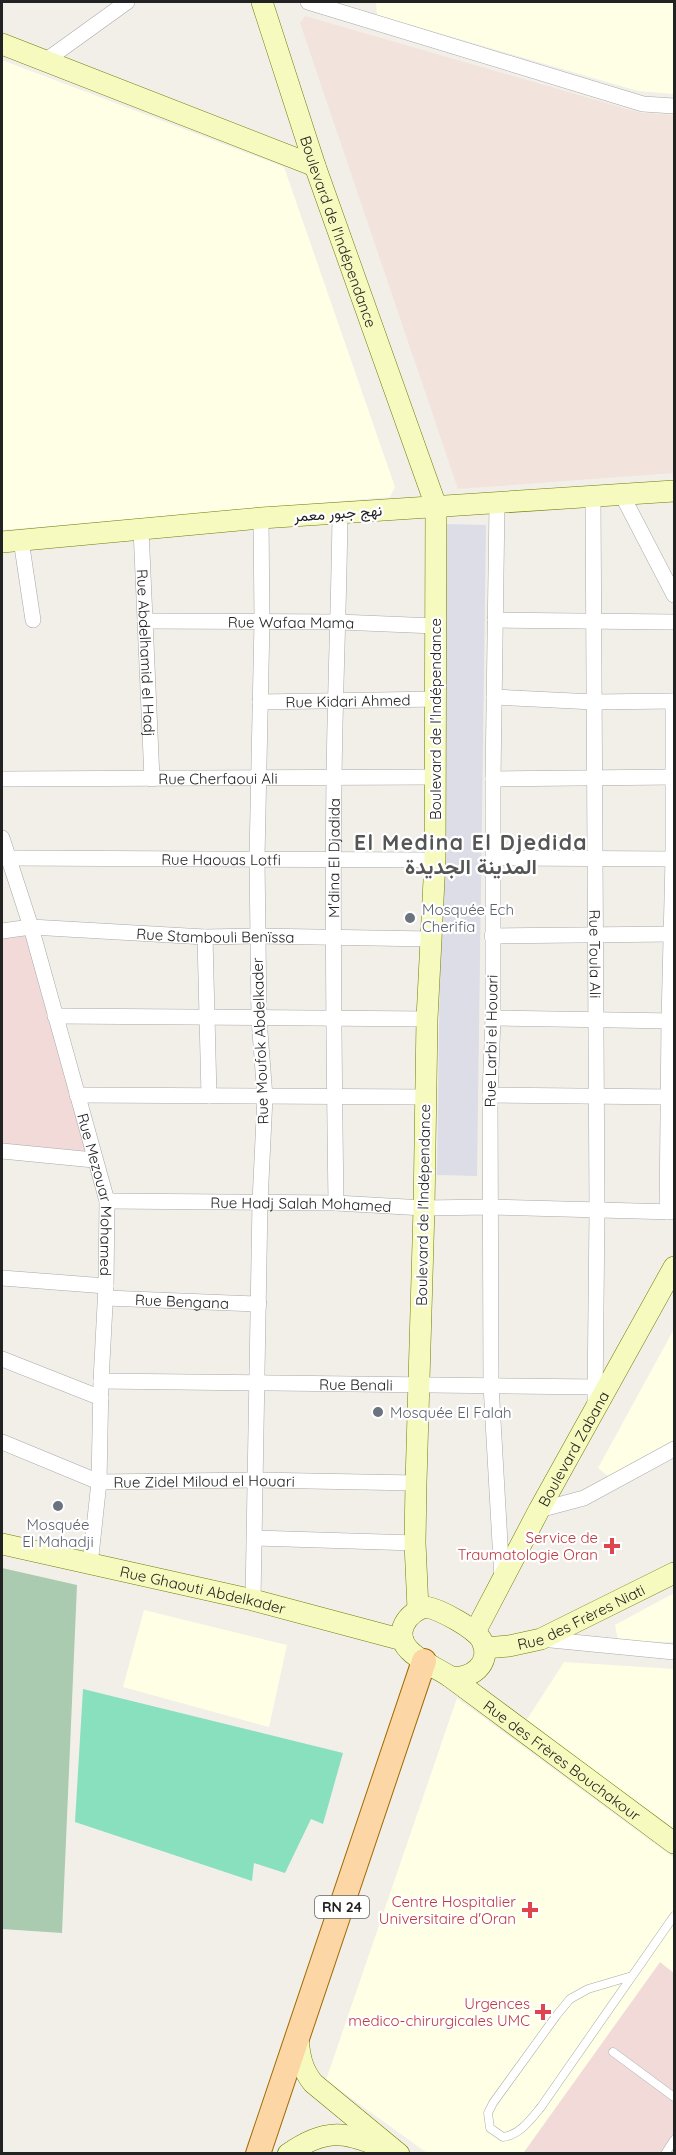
<svg xmlns="http://www.w3.org/2000/svg" width="676" height="2155" font-family="Quicksand,Vazirmatn,sans-serif">
	<style>
		.commercial { fill: #f2dad9 }
		.education { fill: #ffffe5 }
		.military { fill: #f3e3dd }
		.cemetery { fill: #aacbaf }
		.pitch { fill: #88e0be }
		.plaza { fill: #dddde8 }
		.lines { fill: none; stroke-linecap: round; stroke-linejoin: round }
		.lane-casing { stroke: #a9a9a9; stroke-width: 9 }
		.street-casing { stroke: #a9a9a9; stroke-width: 16 }
		.secondary-casing { stroke: #707d05; stroke-width: 22 }
		.primary-casing { stroke: #a06b00; stroke-width: 26 }
		.lane { stroke: #fff; stroke-width: 8 }
		.street { stroke: #fff; stroke-width: 15 }
		.secondary { stroke: #f7fabf; stroke-width: 21 }
		.primary { stroke: #fcd6a4; stroke-width: 24 }
		.worship-dot { fill: #6b7280; stroke: #fff; stroke-width: 2 }
		.health-dot { fill: #e0444e; stroke: #fff; stroke-width: 2 }
		.labels { text-anchor: middle; dominant-baseline: central; stroke-width: 4.5; stroke-linejoin: round; paint-order: stroke }
		.shield { fill: #fff; stroke: #646464; stroke-width: 1.5 }
		.shield-label { font-size: 14px; font-weight: bold; fill: #222 }
		.street-label { font-size: 15px; fill: #222; stroke: #fff }
		.worship-label { font-size: 15px; fill: #5b616d; stroke: #fff; text-anchor: start }
		.health-label { font-size: 15px; fill: #be3a42; stroke: #fff; text-anchor: end }
		.district-label { font-size: 21px; font-weight: bold; letter-spacing: 1.5px; fill: #555; stroke: #fff }
	</style>
	<rect width="100%" height="100%" fill="#f2efe9"/>
	<g class="commercial">
		<polygon points="31,927 94,1160 2,1153 2,931"/>
		<polygon points="660,1962 674,1973 674,2153 523,2154"/>
	</g>
	<g class="education">
		<polygon points="376,2 674,2 674,94 638,91 377,15"/>
		<polygon points="2,60 284,167 395,487 390,497 2,530"/>
		<polygon points="674,1329 674,1440 609,1477 598,1468"/>
		<polygon points="674,1593 674,1642 618,1641 615,1625"/>
		<polygon points="144,1610 287,1645 269,1727 123,1687"/>
		<polygon points="564,1662 674,1669 674,1829 526,1721"/>
		<polygon points="457,1698 674,1858 674,1973 660,1962 523,2153 427,2153 326,2080"/>
	</g>
	<polygon class="military" points="305,16 641,113 674,115 674,473 458,489 300,23"/>
	<polygon class="cemetery" points="2,1568 77,1585 62,1933 2,1929"/>
	<polygon class="pitch" points="83,1689 343,1753 323,1824 311,1819 285,1873 254,1863 252,1881 75,1822"/>
	<polygon class="plaza" points="446,524 486,525 477,1176 437,1175"/>
	<g class="lines">
		<defs>
			<g id="lane">
				<path d="M632 1976 588 1989 570 1999 556 2016 493 2103 488 2113 490 2128 503 2137C520 2135 531 2119 541 2107L674 1916"/>
				<polyline points="613,2052 674,2097"/>
				<polyline points="665,2154 674,2140"/>
			</g>
			<g id="street">
				<polyline points="308,2 643,104 674,106"/>
				<polyline points="45,61 127,2"/>
				<polyline points="622,495 674,595"/>
				<path id="s1" d="M593 498 597 1211 595 1403"/>
				<polyline points="497,504 493,779 493,1018 490,1095 491,1385 502,1579"/>
				<path id="s2" d="M141 529 152 779"/>
				<polyline points="21,540 33,620"/>
				<polyline points="495,620 674,622"/>
				<path id="s3" d="M145 621 339 622 435 626"/>
				<polyline points="494,697 594,702 674,701"/>
				<path id="s4" d="M260 702 437 699"/>
				<path id="s5" d="M2 779 436 777"/>
				<polyline points="493,779 674,777"/>
				<path id="s6" d="M2 838 31 927 107 1201 106 1286 101 1381 99 1482 90 1565"/>
				<path id="s7" d="M7 858 435 860"/>
				<polyline points="493,858 674,859"/>
				<path id="s8" d="M2 931 31 927 205 937 258 936 431 939"/>
				<polyline points="492,936 674,934"/>
				<polyline points="205,937 209,1096"/>
				<polyline points="55,1016 427,1019"/>
				<polyline points="493,1018 674,1021"/>
				<polyline points="77,1095 425,1097"/>
				<polyline points="490,1095 674,1097"/>
				<polyline points="2,1151 94,1160"/>
				<path id="s9" d="M107 1201 336 1203 424 1208 491 1207 674 1212"/>
				<path id="s10" d="M336 1203C334 1062 332 921 334 781 335 691 339 602 340 513"/>
				<polyline points="667,1212 669,1021 673,859 673,701"/>
				<polyline points="2,1278 106,1286"/>
				<path id="s11" d="M106 1298 259 1304"/>
				<polyline points="2,1359 101,1398"/>
				<path id="s12" d="M101 1381 597 1387 605 1385"/>
				<path id="s13" d="M2 1442 99 1482 256 1480 416 1483"/>
				<polyline points="539,1510 584,1498 674,1449"/>
				<polyline points="255,1538 415,1543"/>
				<polyline points="253,1600 260,1202 265,1097 259,1019 257,858 262,621 261,518"/>
				<polyline points="541,1639 674,1652"/>
			</g>
			<g id="secondary">
				<path id="s14" d="M262 2 315 166 436 506 435 860 427 1019 424 1208 416 1483 415 1543 418 1609"/>
				<polyline points="2,44 315,166"/>
				<polyline points="2,542 261,518 674,491"/>
				<path id="s15" d="M2 1544 253 1600 403 1640"/>
				<path d="M426 1607C439 1609 477 1629 482 1641 493 1663 470 1682 449 1676 437 1668 419 1661 409 1650 392 1633 408 1612 426 1607Z"/>
				<path id="s16" d="M475 1632 539 1510 674 1267"/>
				<path id="s17" d="M485 1648 509 1646 541 1639 674 1573"/>
				<path id="s18" d="M449 1676 674 1843"/>
				<path d="M298 2040C300 2058 302 2069 313 2083L399 2154"/>
				<path d="M288 2154C325 2128 344 2131 384 2148"/>
			</g>
			<polyline id="primary" points="258,2154 424,1661"/>
		</defs>
		<use href="#lane" class="lane-casing"/>
		<use href="#street" class="street-casing"/>
		<use href="#secondary" class="secondary-casing"/>
		<use href="#primary" class="primary-casing"/>
		<use href="#lane" class="lane"/>
		<use href="#street" class="street"/>
		<use href="#secondary" class="secondary"/>
		<use href="#primary" class="primary"/>
	</g>
	<g class="worship-dot">
		<circle cx="410" cy="918" r="6"/>
		<circle cx="378" cy="1412" r="6"/>
		<circle cx="58" cy="1506" r="6"/>
	</g>
	<g class="health-dot">
		<path d="M609 1537h6v6h6v6h-6v6h-6v-6h-6v-6h6z"/>
		<path d="M527 1901h6v6h6v6h-6v6h-6v-6h-6v-6h6z"/>
		<path d="M540 2003h6v6h6v6h-6v6h-6v-6h-6v-6h6z"/>
	</g>
	<g class="labels">
		<rect class="shield" x="315" y="1896" width="54" height="22" rx="4.5"/>
		<g class="shield-label">
			<text x="342" y="1907">RN 24</text>
		</g>
		<g class="street-label">
			<text stroke="none"><textPath href="#s14" startOffset="242">Boulevard de l'Indépendance</textPath></text>
			<text transform="translate(338 513) rotate(-4)">نهج جبور معمر</text>
			<text stroke="none"><textPath href="#s3" startOffset="146">Rue Wafaa Mama</textPath></text>
			<text stroke="none"><textPath href="#s2" startOffset="124">Rue Abdelhamid el Hadj</textPath></text>
			<text stroke="none"><textPath href="#s4" startOffset="88">Rue Kidari Ahmed</textPath></text>
			<text transform="translate(435 719) rotate(-90)">Boulevard de l'Indépendance</text>
			<text stroke="none"><textPath href="#s5" startOffset="216">Rue Cherfaoui Ali</textPath></text>
			<text stroke="none"><textPath href="#s7" startOffset="214">Rue Haouas Lotfi</textPath></text>
			<text stroke="none"><textPath href="#s10" startOffset="345">M'dina El Djadida</textPath></text>
			<text stroke="none"><textPath href="#s8" startOffset="214">Rue Stambouli Benïssa</textPath></text>
			<text stroke="none"><textPath href="#s1" startOffset="456">Rue Toula Ali</textPath></text>
			<text transform="translate(260 1041) rotate(-92)">Rue Moufok Abdelkader</text>
			<text transform="translate(491 1041) rotate(-89)">Rue Larbi el Houari</text>
			<text stroke="none"><textPath href="#s6" startOffset="370">Rue Mezouar Mohamed</textPath></text>
			<text stroke="none"><textPath href="#s9" startOffset="194">Rue Hadj Salah Mohamed</textPath></text>
			<text transform="translate(423 1205) rotate(-89)">Boulevard de l'Indépendance</text>
			<text stroke="none"><textPath href="#s11" startOffset="76">Rue Bengana</textPath></text>
			<text stroke="none"><textPath href="#s12" startOffset="255">Rue Benali</textPath></text>
			<text stroke="none"><textPath href="#s16" startOffset="208">Boulevard Zabana</textPath></text>
			<text stroke="none"><textPath href="#s13" startOffset="210">Rue Zidel Miloud el Houari</textPath></text>
			<text stroke="none"><textPath href="#s15" startOffset="206">Rue Ghaouti Abdelkader</textPath></text>
			<text stroke="none"><textPath href="#s17" startOffset="102">Rue des Frères Niati</textPath></text>
			<text stroke="none"><textPath href="#s18" startOffset="141">Rue des Frères Bouchakour</textPath></text>
		</g>
		<g class="worship-label">
			<text x="422" y="909">Mosquée Ech<tspan x="422" dy="17">Cherifia</tspan></text>
			<text x="390" y="1412">Mosquée El Falah</text>
			<text x="58" y="1524" text-anchor="middle">Mosquée<tspan x="58" dy="17">El Mahadji</tspan></text>
		</g>
		<g class="health-label">
			<text x="598" y="1537">Service de<tspan x="598" dy="17">Traumatologie Oran</tspan></text>
			<text x="516" y="1901">Centre Hospitalier<tspan x="516" dy="17">Universitaire d'Oran</tspan></text>
			<text x="530" y="2003">Urgences<tspan x="530" dy="17">medico-chirurgicales UMC</tspan></text>
		</g>
		<g class="district-label">
			<text x="471" y="842">El Medina El Djedida<tspan x="471" dy="24">المدينة الجديدة</tspan></text>
		</g>
	</g>
	<rect width="676" height="2155" fill="none" stroke="#222222" stroke-width="6"/>
</svg>
